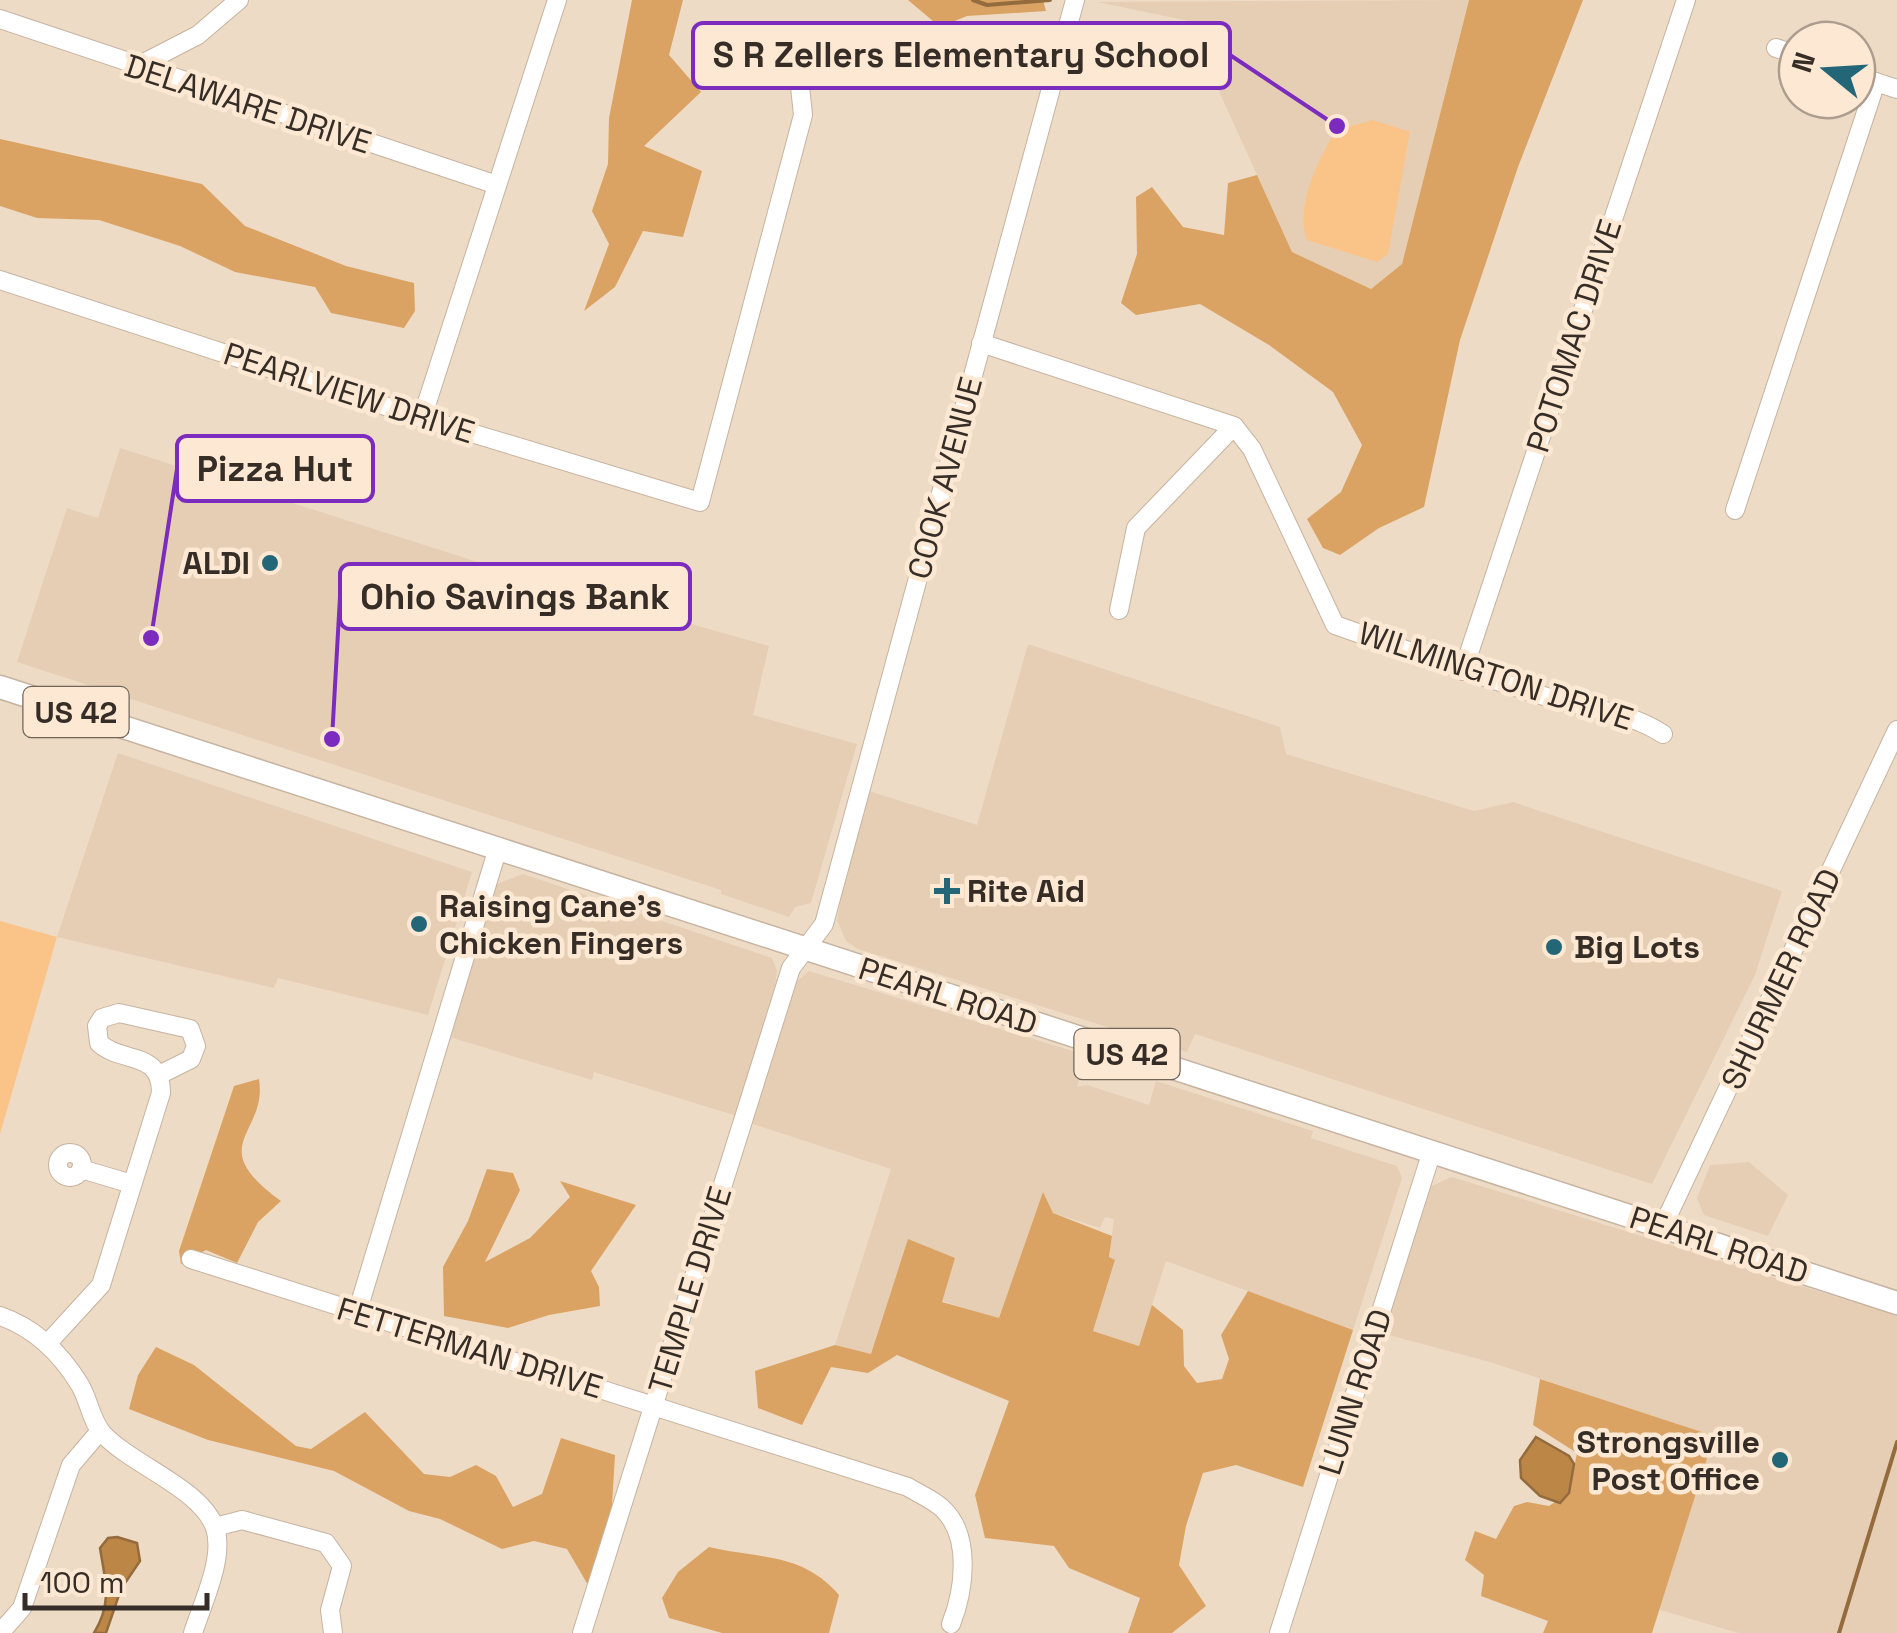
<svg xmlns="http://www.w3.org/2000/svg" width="1897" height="1633" font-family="'Space Grotesk',sans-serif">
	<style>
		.built { fill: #e6ceb4 }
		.green { fill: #fac489 }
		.forest { fill: #daa364 }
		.water { fill: #bc8647; stroke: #946b3d; stroke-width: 2.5 }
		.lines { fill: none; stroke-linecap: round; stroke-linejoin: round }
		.stream { stroke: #946b3d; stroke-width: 4 }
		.minor-casing { stroke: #c6b3a0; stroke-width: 20 }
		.major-casing { stroke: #c6b3a0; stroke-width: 25 }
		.minor { stroke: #fff; stroke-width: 18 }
		.major { stroke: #fff; stroke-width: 22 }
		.poi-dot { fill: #226678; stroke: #fce8d3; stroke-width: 4 }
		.labels { text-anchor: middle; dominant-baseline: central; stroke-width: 9; stroke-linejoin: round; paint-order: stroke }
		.shield { fill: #fce8d3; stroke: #71655a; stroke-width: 2.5 }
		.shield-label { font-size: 30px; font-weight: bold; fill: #352d26 }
		.street-label { font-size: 32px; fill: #352d26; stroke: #fce8d3 }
		.poi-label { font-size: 32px; font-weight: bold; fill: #352d26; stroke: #fce8d3; text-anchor: start }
		.leader { fill: none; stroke: #7b2cbf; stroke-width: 4 }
		.callout-dot { fill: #7b2cbf; stroke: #fce8d3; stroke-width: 4 }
		.callout { fill: #fce8d3; stroke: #7b2cbf; stroke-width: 4 }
		.callout-label { font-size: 35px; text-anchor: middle; font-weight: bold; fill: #352d26 }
	</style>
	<rect width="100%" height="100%" fill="#eedbc6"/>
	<g class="built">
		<polygon points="1469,0 1402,264 1371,289 1292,252 1212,76 1203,24 1097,2"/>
		<polygon points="120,448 531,579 769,646 753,715 857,744 811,903 795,907 789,917 721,894 721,890 17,662 67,508 98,518"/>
		<polygon points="1028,644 1280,727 1286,754 1474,811 1513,802 1782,891 1755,975 1652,1184 1195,1034 1187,1052 858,949 846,941 837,920 850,849 869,791 977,825"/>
		<polygon points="118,753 472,872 428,1015 278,978 274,988 57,937"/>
		<polygon points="523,874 772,958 777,971 774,993 737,1116 594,1072 592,1080 446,1036 497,884"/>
		<polygon points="809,971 1086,1055 1077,1087 1087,1085 1149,1105 1156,1081 1313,1131 1311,1138 1397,1166 1402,1178 1353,1330 1166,1261 1139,1346 1093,1331 1115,1261 1109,1258 1114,1219 1105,1217 1100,1228 1053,1213 1043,1194 999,1319 942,1301 871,1355 835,1345 891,1169 750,1123 794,984"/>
		<polygon points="1749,1162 1788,1195 1768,1236 1704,1215 1697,1198 1710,1165"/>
		<polygon points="1452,1177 1897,1316 1897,1633 1738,1633 1657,1609 1713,1436 1490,1362 1381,1333 1429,1187"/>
	</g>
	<g class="green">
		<path d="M1373 120 1410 132 1388 254 1377 262 1307 240C1294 207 1319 158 1336 130Z"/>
		<polygon points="0,921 57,937 0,1134"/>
	</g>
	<g class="forest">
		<polygon points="632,0 683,0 669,55 701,92 644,146 702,171 683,237 643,231 615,287 584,311 609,244 592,211 608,164 609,118"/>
		<polygon points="908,0 1043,0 1046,11 967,16 940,27"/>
		<polygon points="1469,0 1583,0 1518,167 1460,340 1424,507 1379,528 1340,555 1323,548 1307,519 1341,492 1362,445 1333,392 1269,345 1200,304 1136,315 1121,303 1137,254 1136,197 1152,187 1183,227 1224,235 1228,183 1257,175 1292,252 1371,289 1402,264"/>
		<polygon points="0,139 202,184 245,226 346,266 414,283 415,311 404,328 331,313 315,287 235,272 180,246 99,220 37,218 0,206"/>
		<path d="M259 1079C268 1135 202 1144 281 1201L258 1222 237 1263 206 1250 181 1264 179 1251 234 1086Z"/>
		<polygon points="487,1169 513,1173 520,1190 485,1262 530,1238 570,1197 560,1181 636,1205 591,1271 599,1287 600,1306 549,1315 508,1328 444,1316 443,1267 468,1221"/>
		<polygon points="1043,1192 1053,1213 1112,1236 1109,1257 1115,1260 1093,1331 1139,1346 1152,1305 1183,1330 1184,1366 1197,1383 1222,1379 1229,1359 1221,1335 1248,1291 1353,1330 1303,1487 1236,1465 1203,1473 1186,1526 1179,1565 1206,1606 1172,1633 1128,1633 1140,1598 1069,1568 1054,1546 985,1538 975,1495 1009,1401 897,1355 868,1373 831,1367 802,1425 758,1408 755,1371 835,1345 871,1354 908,1239 955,1258 942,1302 999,1318"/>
		<polygon points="156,1347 194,1365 296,1446 311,1449 365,1412 424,1474 450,1477 476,1465 496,1476 513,1507 542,1494 561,1438 615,1455 610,1540 588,1585 567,1549 534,1541 502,1549 440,1519 409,1511 334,1471 208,1440 129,1409 138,1375"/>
		<polygon points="1540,1379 1714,1436 1652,1633 1543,1633 1548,1621 1481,1596 1484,1575 1465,1560 1475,1531 1496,1539 1514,1506 1527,1502 1549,1506 1569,1493 1577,1453 1533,1425"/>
		<path d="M709 1547C759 1559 802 1552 839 1595L829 1633H722L669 1618 662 1598 678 1572Z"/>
	</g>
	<g class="water">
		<polygon points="1536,1437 1569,1456 1574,1464 1569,1493 1560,1503 1540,1496 1521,1478 1520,1460"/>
		<path d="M117 1537 137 1543 140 1561 121 1589 106 1633H94C113 1602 105 1580 100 1548L108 1538Z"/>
	</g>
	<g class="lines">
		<g class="stream">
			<polyline points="973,0 987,5 1050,0"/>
			<polyline points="1839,1633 1897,1442"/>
		</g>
		<defs>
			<g id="minor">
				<polyline points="0,19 497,185"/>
				<polyline points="1776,48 1797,55"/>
				<polyline points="136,67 198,35 239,0"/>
				<polyline points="1857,76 1897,89"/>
				<polyline points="0,280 422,418 700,502 803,115 799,77"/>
				<path d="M981 343 1234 426 1252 449 1335 625C1406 650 1475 675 1547 697 1585 708 1630 712 1663 734"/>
				<polyline points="422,418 557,0"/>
				<polyline points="1735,510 1876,82"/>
				<polyline points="1119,610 1136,528 1234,426"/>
				<polyline points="1463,671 1686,0"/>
				<circle cx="70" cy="1165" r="12"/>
				<polyline points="81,1169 132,1184"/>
				<polyline points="1663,1226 1897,730"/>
				<path d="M191 1259 908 1487C919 1494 934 1500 943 1509 972 1537 964 1591 951 1624"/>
				<polyline points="357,1313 497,851"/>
				<path d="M0 1316C35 1328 61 1354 80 1385 89 1400 91 1421 103 1434 132 1465 202 1489 215 1528 225 1558 202 1604 193 1633"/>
				<path d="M47 1344 101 1285 161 1093C161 1050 122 1064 99 1043L97 1026 102 1018 119 1013 190 1029 196 1046 191 1059 159 1075"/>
				<polyline points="215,1527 242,1520 326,1543 342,1566 330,1610 333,1633"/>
				<polyline points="0,1633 22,1608 71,1465 100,1431"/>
				<polyline points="582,1633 791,968 824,924 1075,0"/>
				<polyline points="1279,1633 1432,1151"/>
			</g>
			<polyline id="major" points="0,687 1897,1303"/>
		</defs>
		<use href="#minor" class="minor-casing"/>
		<use href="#major" class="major-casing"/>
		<use href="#minor" class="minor"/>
		<use href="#major" class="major"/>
	</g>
	<g class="poi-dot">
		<circle cx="270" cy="563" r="10"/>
		<path d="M942 876h10v10h10v10h-10v10h-10v-10h-10v-10h10z"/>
		<circle cx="419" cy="924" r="10"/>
		<circle cx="1554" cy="947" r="10"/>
		<circle cx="1780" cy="1460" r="10"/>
	</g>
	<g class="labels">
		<g class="shield">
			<rect x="23.5" y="687" width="105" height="50" rx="8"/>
			<rect x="1074.5" y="1029" width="105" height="50" rx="8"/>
		</g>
		<g class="shield-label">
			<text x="76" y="712">US 42</text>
			<text x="1127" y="1054">US 42</text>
		</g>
		<g class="street-label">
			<text transform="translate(248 104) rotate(18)">DELAWARE DRIVE</text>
			<text transform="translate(1574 336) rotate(-72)">POTOMAC DRIVE</text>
			<text transform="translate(349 393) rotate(18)">PEARLVIEW DRIVE</text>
			<text transform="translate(945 478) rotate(-75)">COOK AVENUE</text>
			<text transform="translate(1496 676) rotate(18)">WILMINGTON DRIVE</text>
			<text transform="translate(1781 979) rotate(-65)">SHURMER ROAD</text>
			<text transform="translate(948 996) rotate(18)">PEARL ROAD</text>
			<text transform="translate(1719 1245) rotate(18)">PEARL ROAD</text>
			<text transform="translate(690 1290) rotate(-73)">TEMPLE DRIVE</text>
			<text transform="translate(470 1348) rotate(17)">FETTERMAN DRIVE</text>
			<text transform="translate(1355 1392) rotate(-72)">LUNN ROAD</text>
		</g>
		<g class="poi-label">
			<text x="250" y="563" text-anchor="end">ALDI</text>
			<text x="967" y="891">Rite Aid</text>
			<text x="439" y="906">Raising Cane's<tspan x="439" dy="37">Chicken Fingers</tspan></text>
			<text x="1574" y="947">Big Lots</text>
			<text x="1760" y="1442" text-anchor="end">Strongsville<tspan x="1760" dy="37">Post Office</tspan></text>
		</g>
	</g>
	<path class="leader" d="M1337 126L1230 55M151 638L177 469M332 739L340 597"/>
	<g class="callout-dot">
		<circle cx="1337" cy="126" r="10"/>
		<circle cx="151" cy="638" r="10"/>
		<circle cx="332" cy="739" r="10"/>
	</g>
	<g class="callout">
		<rect x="693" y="23" width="537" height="65" rx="10"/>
		<rect x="177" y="436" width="196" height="65" rx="10"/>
		<rect x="340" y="564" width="350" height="65" rx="10"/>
	</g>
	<g class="callout-label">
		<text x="961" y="67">S R Zellers Elementary School</text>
		<text x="275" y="481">Pizza Hut</text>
		<text x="515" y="609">Ohio Savings Bank</text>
	</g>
	<g transform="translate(1827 70) rotate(288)"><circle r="48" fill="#fce8d3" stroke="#ac9d8e" stroke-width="2.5"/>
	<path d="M0-8L18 38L0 25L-18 38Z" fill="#226678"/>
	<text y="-15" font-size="28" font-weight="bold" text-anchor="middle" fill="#352d26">N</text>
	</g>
	<path d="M25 1593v15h182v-15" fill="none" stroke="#352d26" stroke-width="5"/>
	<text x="40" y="1593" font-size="30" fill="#352d26" stroke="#fce8d3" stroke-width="8" paint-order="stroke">100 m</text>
</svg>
